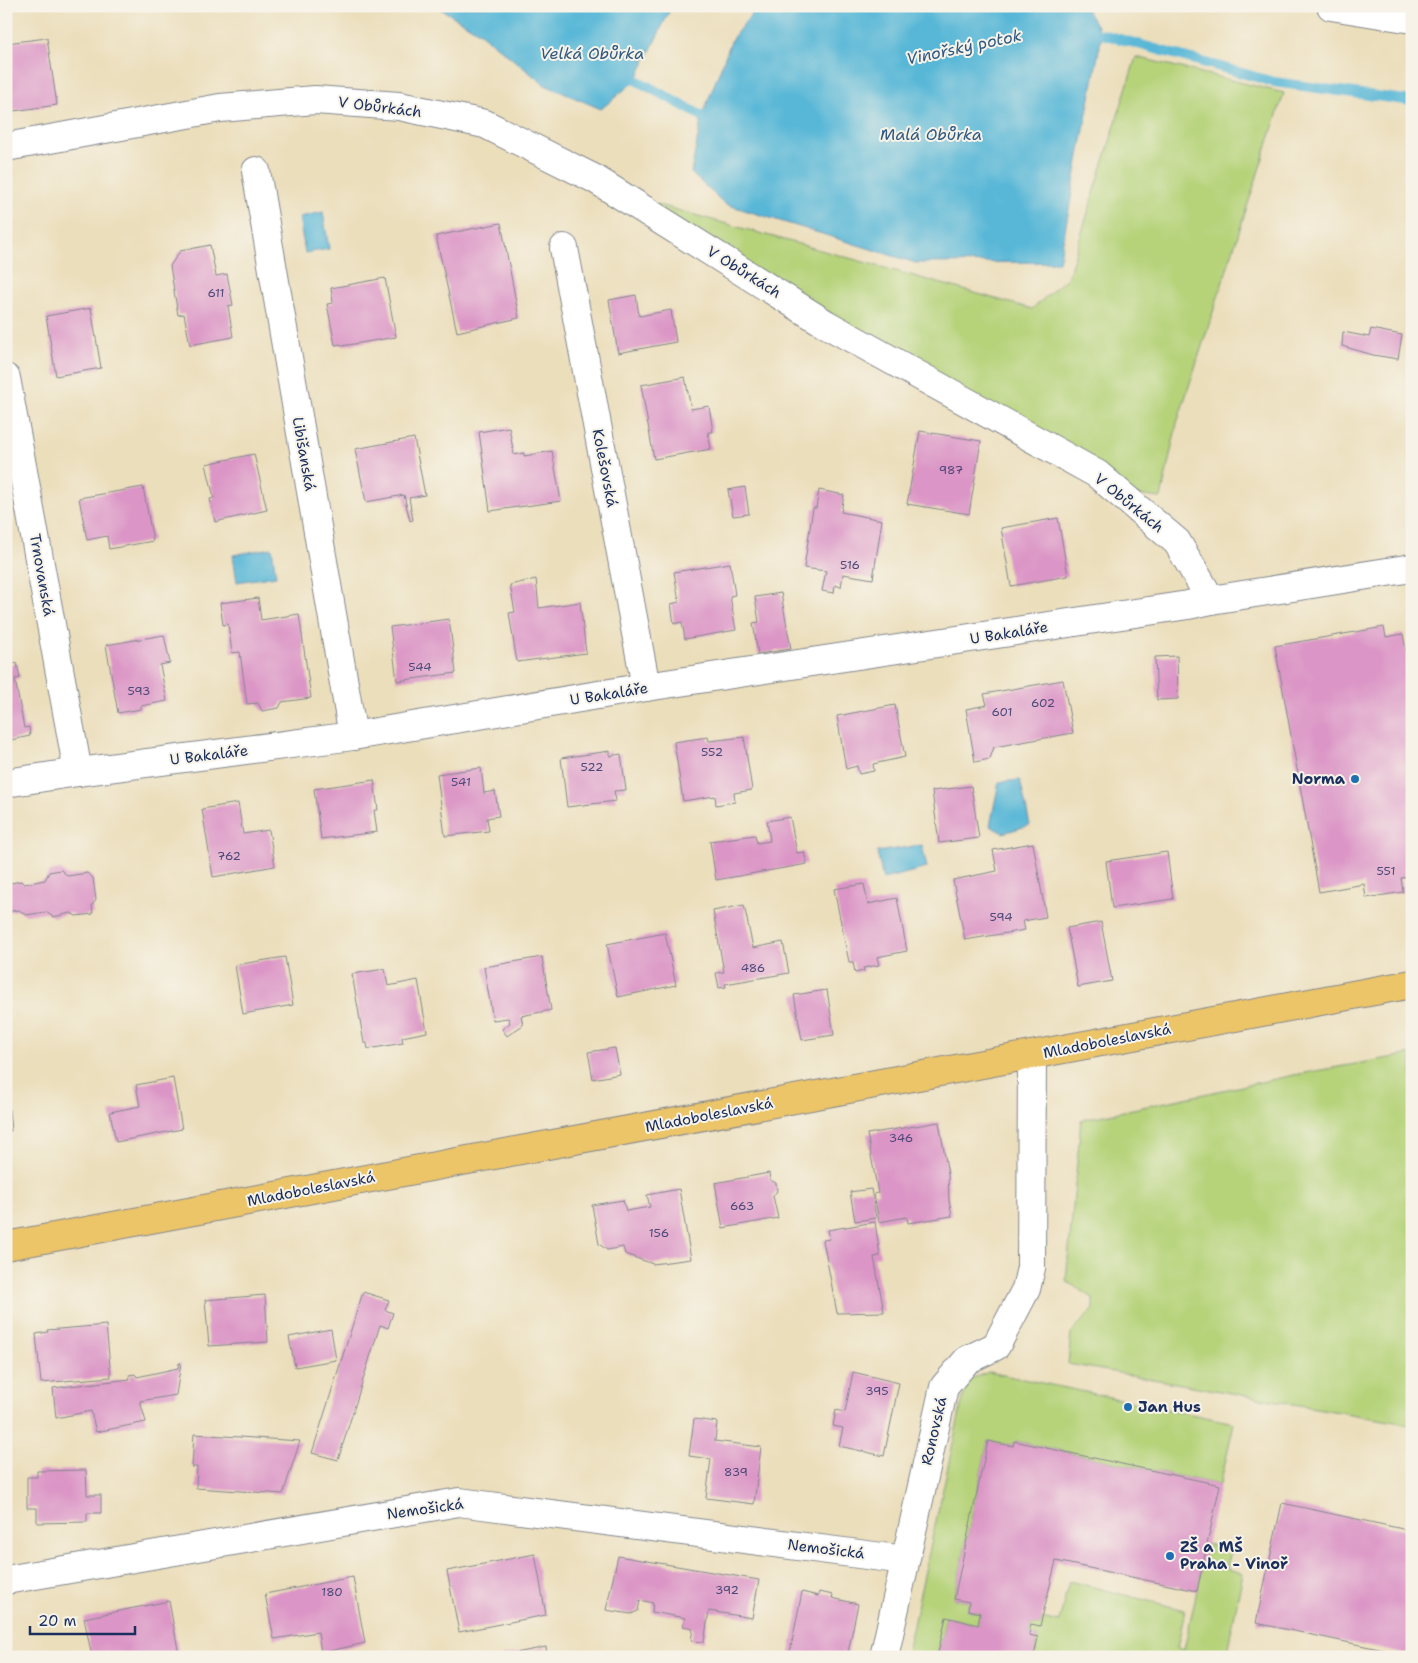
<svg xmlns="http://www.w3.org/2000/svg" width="1418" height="1663" font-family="'Shantell Sans',sans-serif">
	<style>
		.green { fill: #b6d37a; stroke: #68816c }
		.water { fill: #59b7d7; stroke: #3a739a }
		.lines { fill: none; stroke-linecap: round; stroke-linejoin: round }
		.stream { stroke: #59b7d7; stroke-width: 10 }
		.building { fill: #db95c6 }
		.minor-casing { stroke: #83868c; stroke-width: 30 }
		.major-casing { stroke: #83868c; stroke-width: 30 }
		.minor { stroke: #fff; stroke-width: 28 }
		.major { stroke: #edc569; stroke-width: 28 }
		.poi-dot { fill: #1f6fb2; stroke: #f7f3e8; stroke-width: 2 }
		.labels { text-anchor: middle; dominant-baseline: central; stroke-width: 4; stroke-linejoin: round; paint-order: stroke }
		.number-label { font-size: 12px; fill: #4b4878 }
		.street-label { font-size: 15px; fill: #1b2f5e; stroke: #f7f3e8 }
		.poi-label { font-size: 15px; font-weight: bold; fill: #1b2f5e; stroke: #f7f3e8; text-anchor: start }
		.water-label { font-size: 16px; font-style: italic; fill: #2e5882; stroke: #f7f3e8 }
	</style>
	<rect width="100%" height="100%" fill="#f7f3e8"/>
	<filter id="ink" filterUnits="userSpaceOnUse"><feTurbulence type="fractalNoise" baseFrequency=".02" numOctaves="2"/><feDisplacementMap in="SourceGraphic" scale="10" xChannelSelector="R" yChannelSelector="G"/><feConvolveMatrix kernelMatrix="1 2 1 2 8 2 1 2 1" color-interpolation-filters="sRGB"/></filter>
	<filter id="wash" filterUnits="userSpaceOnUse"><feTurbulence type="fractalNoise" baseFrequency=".0096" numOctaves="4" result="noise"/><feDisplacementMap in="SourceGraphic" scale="20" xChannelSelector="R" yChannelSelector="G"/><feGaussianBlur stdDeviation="1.12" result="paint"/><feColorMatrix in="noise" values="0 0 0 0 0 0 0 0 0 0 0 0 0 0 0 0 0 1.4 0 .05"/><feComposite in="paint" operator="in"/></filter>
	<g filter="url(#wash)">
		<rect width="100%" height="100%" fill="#ebdebb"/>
		<g class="green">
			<polygon points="1136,57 1284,93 1177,423 1161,498 1126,494 641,200 1032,309 1068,277"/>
			<polygon points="1412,1054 1412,1425 1068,1364 1071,1333 1093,1309 1093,1298 1066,1281 1081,1120 1299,1074"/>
			<polygon points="989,1372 1234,1423 1220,1485 1015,1441 1013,1446 988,1441 954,1599 969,1602 968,1610 980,1613 978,1625 946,1617 937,1657 906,1657 967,1380"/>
			<polygon points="1207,1544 1231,1549 1227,1569 1243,1573 1226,1657 1034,1657 1038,1637 1029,1635 1031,1624 1040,1626 1042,1618 1059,1622 1069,1581 1185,1610 1177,1648 1184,1650"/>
		</g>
		<g class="water">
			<polygon points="436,6 672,6 636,80 601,109 545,85 479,32"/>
			<polygon points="758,6 1084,6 1102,34 1059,262 916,263 725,204 691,173 702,116 732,39"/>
			<polygon points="323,212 329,249 305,253 299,217"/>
			<polygon points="272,548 276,576 237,582 233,555"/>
			<polygon points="1020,780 1030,825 1003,833 990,826 999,782"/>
			<polygon points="922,845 927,868 883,879 877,852"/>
		</g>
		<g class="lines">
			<g class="stream">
				<polyline points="1088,36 1102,34 1274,82 1412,101"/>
				<polyline points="626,71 636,80 702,116 714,113"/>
			</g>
		</g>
		<g id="blocks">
			<g class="building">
				<polygon points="47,38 57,105 6,112 6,43"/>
				<polygon points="501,223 519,318 457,332 436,236"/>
				<polygon points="210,245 216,276 227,274 233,305 228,306 233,337 190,345 184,314 178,315 170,266 180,251"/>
				<polygon points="385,278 396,337 342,346 341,344 335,345 327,304 333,303 331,288"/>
				<polygon points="636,295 639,316 671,310 676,342 618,353 609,300"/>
				<polygon points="91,308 101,368 56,376 46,316"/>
				<polygon points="1371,329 1402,335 1398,359 1373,355 1342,346 1343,332 1369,337"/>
				<polygon points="685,377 691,409 709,406 713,432 708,432 711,449 654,459 641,385"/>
				<polygon points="509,427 514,455 524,453 524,456 552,451 561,501 490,511 479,432"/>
				<polygon points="920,431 981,441 969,514 907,504"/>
				<polygon points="414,438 425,495 409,498 413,520 410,521 404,495 366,502 355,449"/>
				<polygon points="254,454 267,510 215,522 210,499 214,498 206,464"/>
				<polygon points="143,487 153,541 109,549 107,536 87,540 79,498"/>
				<polygon points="745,487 749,514 733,516 728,490"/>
				<polygon points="819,490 844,495 841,512 882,520 873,579 843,574 841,587 835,585 834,593 822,591 826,571 804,568 813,508 816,508"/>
				<polygon points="1058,518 1068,576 1011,586 1001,528"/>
				<polygon points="730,563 735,595 730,596 736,630 685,639 682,622 674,624 671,604 679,602 674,572"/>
				<polygon points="536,579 539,608 580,602 586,653 517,662 509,613 515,612 510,585"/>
				<polygon points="781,593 791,649 758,654 753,623 759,622 755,597"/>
				<polygon points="258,598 261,620 299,614 311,698 282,702 279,708 262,711 258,703 247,704 240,652 232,653 228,624 223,625 220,603"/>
				<polygon points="449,619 456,673 397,681 390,627"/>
				<polygon points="1384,627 1386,637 1403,634 1412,683 1412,876 1401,878 1403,892 1366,898 1364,884 1319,892 1275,646"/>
				<polygon points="164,635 170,663 160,665 167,701 141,706 141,709 118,713 106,645"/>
				<polygon points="1177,656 1178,699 1157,700 1155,657"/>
				<polygon points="17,663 20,678 15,679 24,728 29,727 30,736 6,741 6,665"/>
				<polygon points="1063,680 1073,733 994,747 990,759 975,762 966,709 987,705 984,694"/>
				<polygon points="895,705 905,757 873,764 874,771 859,774 857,766 846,769 837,716"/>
				<polygon points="708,737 709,741 744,737 752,790 734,793 735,802 716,805 715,796 683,801 674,742"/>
				<polygon points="610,751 610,756 621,754 626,790 614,791 616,801 567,807 561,758"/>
				<polygon points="481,768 484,793 495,791 499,816 487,818 489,831 445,836 437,774"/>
				<polygon points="374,780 378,810 374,810 377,832 321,839 314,789"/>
				<polygon points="971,786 979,838 939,843 932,791"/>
				<polygon points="238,803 243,834 269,830 275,866 213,877 202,809"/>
				<polygon points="790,817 797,853 804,852 807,864 716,880 710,841 755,835 757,843 770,841 767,821"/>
				<polygon points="1033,843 1046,917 1023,921 1025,930 965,940 953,880 997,871 993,850"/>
				<polygon points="1167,852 1173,899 1112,908 1106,861"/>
				<polygon points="61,870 68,876 87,873 93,878 96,900 92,905 93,914 76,916 71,913 53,917 46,912 26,915 19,910 6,912 6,884 21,881 24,884 45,880 49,872"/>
				<polygon points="864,884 868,904 897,898 907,951 877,957 879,965 863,968 864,971 855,973 853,962 849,962 834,889"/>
				<polygon points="744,905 753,948 783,942 789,973 725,984 726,987 719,988 716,973 724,972 713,911"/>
				<polygon points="1101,922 1112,981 1078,987 1067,928"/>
				<polygon points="665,933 676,985 618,997 607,944"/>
				<polygon points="285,957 293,1005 243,1014 235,965"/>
				<polygon points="542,957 551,1010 521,1016 523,1025 507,1036 502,1029 510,1023 508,1018 493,1020 484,967"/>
				<polygon points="385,969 388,986 418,980 427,1032 402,1037 403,1043 368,1049 367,1043 364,1043 352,974"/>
				<polygon points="827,990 834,1035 802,1040 794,995"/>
				<polygon points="615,1048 620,1074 593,1079 588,1052"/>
				<polygon points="173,1078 182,1129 116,1142 110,1112 140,1106 136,1085"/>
				<polygon points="6,1100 8,1100 11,1131 6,1132"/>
				<polygon points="939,1122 948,1174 949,1201 952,1216 908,1223 907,1217 879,1222 874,1194 878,1193 867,1134"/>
				<polygon points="769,1173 770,1180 776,1183 777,1191 773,1196 778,1218 723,1228 715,1183"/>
				<polygon points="679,1189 691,1259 653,1264 625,1254 623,1247 607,1250 599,1244 592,1205 623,1200 626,1211 650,1207 647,1195"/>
				<polygon points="871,1189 876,1218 855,1221 850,1192"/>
				<polygon points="875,1222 880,1256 874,1257 884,1312 837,1313 823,1240 830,1239 828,1230"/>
				<polygon points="363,1292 389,1300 385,1310 393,1313 388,1328 380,1325 338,1460 312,1453"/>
				<polygon points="265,1295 268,1342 209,1346 205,1300"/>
				<polygon points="106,1325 111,1377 41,1383 36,1334 48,1332 47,1330"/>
				<polygon points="331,1329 336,1360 295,1367 289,1337"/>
				<polygon points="179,1363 181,1363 176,1395 140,1401 146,1422 96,1432 91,1411 56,1418 53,1388 130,1379 129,1375 135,1374 137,1377 178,1368"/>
				<polygon points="853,1372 899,1383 884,1456 839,1446 843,1428 833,1426 836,1410 845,1412"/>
				<polygon points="694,1419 717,1422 715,1441 761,1447 754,1504 706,1498 711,1459 689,1456"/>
				<polygon points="194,1434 300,1441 283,1494 196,1488 197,1467 192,1467"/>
				<polygon points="988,1441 1013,1446 1014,1441 1220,1485 1197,1591 1056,1561 1040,1626 1031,1624 1029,1635 1038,1637 1034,1657 937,1657 946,1617 978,1625 980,1613 968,1610 969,1602 954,1599"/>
				<polygon points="86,1470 87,1495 101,1495 101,1513 87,1513 87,1522 37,1523 37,1508 27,1508 27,1477 37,1477 37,1471"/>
				<polygon points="1282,1503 1412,1531 1412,1656 1256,1623"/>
				<polygon points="535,1554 546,1615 459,1632 447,1571"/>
				<polygon points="618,1556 759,1580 752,1618 709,1611 704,1642 691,1641 693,1628 683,1626 685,1618 652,1612 653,1603 640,1600 638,1611 631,1614 606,1610"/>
				<polygon points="353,1577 365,1643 321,1653 318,1632 274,1639 265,1594"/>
				<polygon points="802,1592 818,1596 819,1592 833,1595 832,1598 858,1604 847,1657 789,1657"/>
				<polygon points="169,1601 179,1655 92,1657 84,1618"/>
				<polygon points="546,1647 547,1657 501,1657 501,1656"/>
			</g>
		</g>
	</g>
	<g filter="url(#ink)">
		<use href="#blocks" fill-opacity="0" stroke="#83868c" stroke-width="1"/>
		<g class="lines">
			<defs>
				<g id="minor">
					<polyline points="1331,6 1412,19"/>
					<polyline points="6,147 220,108 315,100 399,106 485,124 595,179 826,324 1097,474 1177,542 1211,600"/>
					<polyline points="256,171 353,736"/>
					<polyline points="564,248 646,687"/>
					<polyline points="6,378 78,772"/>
					<polyline points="6,783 78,772 353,736 646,687 1188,605 1211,600 1412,568"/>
					<polyline points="6,1580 459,1502 905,1560"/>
					<polyline points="884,1657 944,1387 967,1360 996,1346 1026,1289 1031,1268 1032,1055"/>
				</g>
				<polyline id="major" points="6,1246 1412,984"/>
			</defs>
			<use href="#minor" class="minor-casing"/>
			<use href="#major" class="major-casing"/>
			<use href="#minor" class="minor"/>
			<use href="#major" class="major"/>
		</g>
	</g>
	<g class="poi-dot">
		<circle cx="1355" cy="779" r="5"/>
		<circle cx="1128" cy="1407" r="5"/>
		<circle cx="1170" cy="1556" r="5"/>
	</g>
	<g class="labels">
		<g class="number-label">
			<text x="216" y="293">611</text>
			<text x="951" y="470">987</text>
			<text x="850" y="565">516</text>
			<text x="420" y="667">544</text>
			<text x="139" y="691">593</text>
			<text x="1043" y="703">602</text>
			<text x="1002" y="712">601</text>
			<text x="712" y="752">552</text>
			<text x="592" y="767">522</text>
			<text x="461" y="782">541</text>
			<text x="229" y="856">762</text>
			<text x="1386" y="871">551</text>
			<text x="1001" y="917">594</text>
			<text x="753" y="968">486</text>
			<text x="901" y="1138">346</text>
			<text x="742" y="1206">663</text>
			<text x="659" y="1233">156</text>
			<text x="877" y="1391">395</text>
			<text x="736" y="1472">839</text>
			<text x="727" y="1590">392</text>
			<text x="332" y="1592">180</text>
		</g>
		<g class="street-label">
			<text transform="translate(380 107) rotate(7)">V Obůrkách</text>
			<text transform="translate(744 272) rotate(32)">V Obůrkách</text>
			<text transform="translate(304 454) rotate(80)">Libišanská</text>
			<text transform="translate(605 468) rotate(79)">Kolešovská</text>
			<text transform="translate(1129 503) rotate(39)">V Obůrkách</text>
			<text transform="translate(42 575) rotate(80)">Trnovanská</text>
			<text transform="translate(1009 633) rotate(-9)">U Bakaláře</text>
			<text transform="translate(609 694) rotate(-9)">U Bakaláře</text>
			<text transform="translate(209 755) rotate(-7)">U Bakaláře</text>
			<text transform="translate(1107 1041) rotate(-11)">Mladoboleslavská</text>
			<text transform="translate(709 1115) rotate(-11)">Mladoboleslavská</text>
			<text transform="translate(311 1189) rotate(-11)">Mladoboleslavská</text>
			<text transform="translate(934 1431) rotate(-77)">Ronovská</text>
			<text transform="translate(425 1509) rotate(-8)">Nemošická</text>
			<text transform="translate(826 1549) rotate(7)">Nemošická</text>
		</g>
		<g class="poi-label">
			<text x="1345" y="779" text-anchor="end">Norma</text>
			<text x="1138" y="1407">Jan Hus</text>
			<text x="1180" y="1547">ZŠ a MŠ<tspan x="1180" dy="17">Praha - Vinoř</tspan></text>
		</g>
		<g class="water-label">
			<text transform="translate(964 47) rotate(-12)">Vinořský potok</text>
			<text x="592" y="53">Velká Obůrka</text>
			<text x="931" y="134">Malá Obůrka</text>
		</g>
	</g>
	<rect width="1418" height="1663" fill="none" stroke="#f7f3e8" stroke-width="25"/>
	<path d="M30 1626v8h105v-8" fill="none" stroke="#1b2f5e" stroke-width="2.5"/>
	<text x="38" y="1626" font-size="15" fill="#1b2f5e" stroke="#f7f3e8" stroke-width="4" paint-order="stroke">20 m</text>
</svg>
